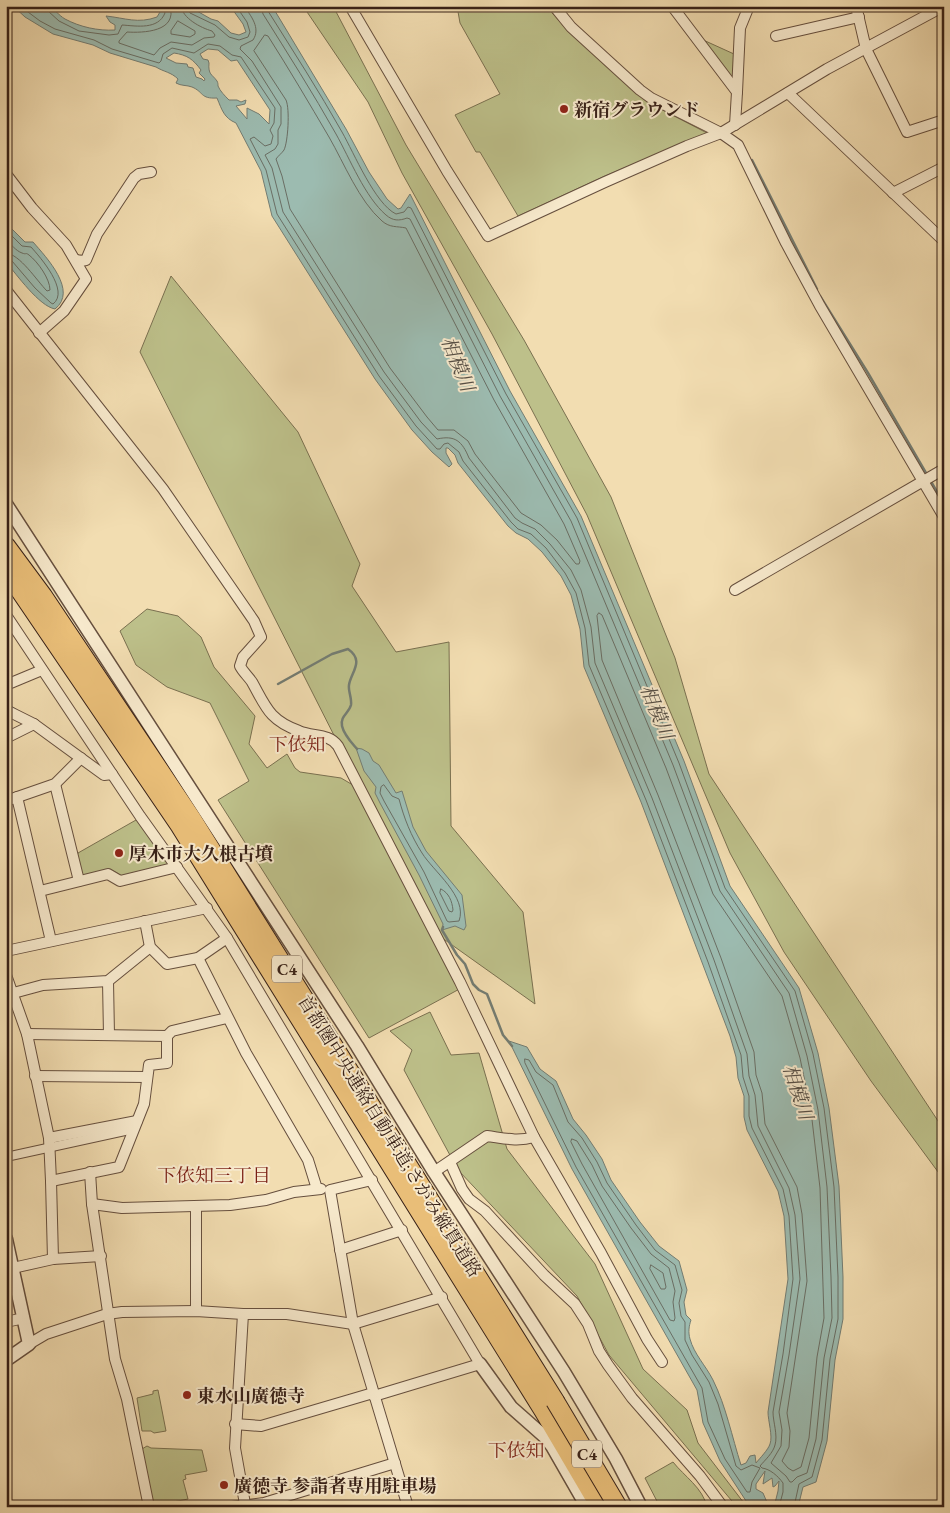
<svg xmlns="http://www.w3.org/2000/svg" width="950" height="1513" font-family="'EB Garamond','Noto Serif JP',serif">
	<style>
		.green { fill: #bdc08a; stroke: #7a7050 }
		.water { fill: #9cbbb0; stroke: #747d73; fill-rule: evenodd }
		.lines { fill: none; stroke-linecap: round; stroke-linejoin: round }
		.shore { stroke: #6a6e64; stroke-width: 1 }
		.stream { stroke: #747d73; stroke-width: 2.5 }
		.pedestrian-casing { stroke: #664f3e; stroke-width: 10 }
		.minor-casing { stroke: #664f3e; stroke-width: 12 }
		.tertiary-casing { stroke: #664f3e; stroke-width: 15 }
		.motorway-casing { stroke: #372017; stroke-width: 20 }
		.pedestrian { stroke: #f7e9cc; stroke-width: 8 }
		.minor { stroke: #f7e9cc; stroke-width: 10 }
		.tertiary { stroke: #f7e9cc; stroke-width: 12 }
		.motorway { stroke: #e9be78; stroke-width: 18 }
		.motorway-bridge-casing { stroke: #372017; stroke-width: 20; stroke-linecap: butt }
		.motorway-bridge { stroke: #e9be78; stroke-width: 18 }
		.poi-dot { fill: #8f2418; stroke: #f7e9cc; stroke-width: 2 }
		.labels { text-anchor: middle; dominant-baseline: central; stroke-width: 4; stroke-linejoin: round; paint-order: stroke }
		.shield { fill: #f7e9cc; stroke: #715c4d; stroke-width: 1 }
		.shield-label { font-size: 16px; font-weight: bold; fill: #372017 }
		.poi-label { font-size: 18px; font-weight: bold; fill: #372017; stroke: #f7e9cc; text-anchor: start }
		.street-label { font-size: 18px; fill: #372017; stroke: #f7e9cc }
		.water-label { font-size: 19px; font-style: italic; fill: #554e45; stroke: #f7e9cc }
		.neighbourhood-label { font-size: 19px; fill: #7a1f14; stroke: #f7e9cc }
	</style>
	<rect width="100%" height="100%" fill="#f2ddb1"/>
	<filter id="stains"><feTurbulence type="fractalNoise" baseFrequency=".004" numOctaves="4"/><feColorMatrix values="0 0 0 0 .2 0 0 0 0 .09 0 0 0 0 .02 0 0 0 .5 -.17"/></filter>
	<radialGradient id="worn" r=".72"><stop offset=".6" stop-color="#630" stop-opacity="0"/><stop offset="1" stop-color="#630" stop-opacity=".3"/></radialGradient>
	<g class="green">
		<polygon points="303,6 333,6 406,145 524,340 611,497 675,658 709,774 944,1130 944,1180 871,1081 784,952 730,853 587,515 492,334 402,173 368,102"/>
		<polygon points="457,6 546,6 570,33 647,102 707,133 605,176 518,216 480,152 476,152 455,115 500,94 460,23"/>
		<polygon points="701,39 734,54 733,82"/>
		<polygon points="171,276 298,432 360,564 352,586 396,652 449,642 451,826 523,912 535,1004 438,935 465,986 369,1038 218,800 249,781 210,703 167,687 136,665 120,631 147,609 178,616 201,637 214,667 255,716 249,744 267,768 287,754 295,768 300,772 341,778 358,788 387,840 140,352"/>
		<polygon points="136,820 139,820 169,862 169,865 122,876 110,869 84,875 81,873 77,856 78,853"/>
		<polygon points="430,1012 451,1055 479,1053 507,1149 595,1264 643,1369 687,1410 698,1443 747,1507 737,1507 609,1355 577,1296 458,1170 404,1070 412,1050 390,1031"/>
		<polygon points="158,1390 166,1431 154,1433 151,1431 142,1431 137,1398 153,1394 153,1391"/>
		<polygon points="147,1446 151,1448 202,1450 207,1471 185,1475 186,1479 183,1480 188,1499 153,1506 142,1449"/>
		<path d="M673 1462C684 1476 703 1488 707 1507H660L645 1478Z"/>
	</g>
	<g class="water">
		<path d="M13 6C23 6 35 5 45 6 55 8 58 15 65 19 80 27 98 31 115 30V25L110 22 106 16C125 18 138 24 157 17L160 12 158 7 151 6H188L211 19 218 21 231 33 239 35 246 32 243 24 230 6H272L346 129 369 172 387 199 398 209 401 208 410 194 510 391 581 516 684 761 730 886 799 988 818 1053 829 1108 839 1186 843 1277V1319L835 1360 827 1441 816 1482 803 1487 798 1507H774L778 1491 779 1481 775 1486 773 1487 772 1478 763 1484 765 1471 756 1484V1489L763 1493 769 1507H750L720 1461 703 1423 697 1390 572 1169 509 1041 527 1047 540 1069 556 1081 573 1119 586 1135 602 1159 611 1180 640 1222 659 1246 679 1261 687 1290 684 1302 686 1315 691 1320C689 1326 688 1332 690 1339 694 1354 706 1366 713 1380 726 1406 732 1437 741 1465L746 1463 750 1456 755 1455 756 1463C760 1458 768 1450 770 1444 773 1436 768 1421 768 1412L788 1279 784 1216 778 1191 747 1130 744 1117V1096L738 1078 736 1057 730 1036 641 802 584 667 580 629 571 595 561 576 542 552 528 539 516 533 508 526 458 463 455 455 448 448H446V453L452 464 449 467 432 452 412 430 375 379 272 216 261 171 236 123C224 118 222 110 217 98 200 99 204 92 192 87 187 85 181 86 176 83L178 79C171 72 164 72 156 67L110 53 93 45 53 34 25 17ZM208 49 218 50 231 61 237 60 270 110 269 124 259 114 247 108V119L236 106 245 104 246 100 241 102 237 100H229C225 96 220 91 218 86 218 84 218 83 217 81 212 74 208 75 209 63L208 60 203 59 200 54ZM174 53C187 55 193 59 201 70L199 73 205 79 204 81 202 79 196 77 193 68 188 67 187 64 176 63 166 58Z"/>
		<path d="M6 223 25 242H33C47 258 78 291 55 309 39 306 17 275 6 262Z"/>
		<polygon points="356,748 362,749 369,753 373,761 379,765 396,793 402,791 413,827 426,851 462,895 466,926 464,930 455,926 442,930 443,924 419,875 380,803 375,793 376,787 364,771"/>
	</g>
	<g class="lines">
		<g class="shore">
			<path d="M20 6 40 21 55 29 94 40 112 49 159 63 161 61 163 54 172 48 194 53 208 44 220 46 232 55 241 57 275 108 274 123 270 130 273 136 271 144 265 146 254 137 250 139 266 170 277 214 379 376 416 426 437 449H440L444 444 448 443 459 452 463 461 511 522 518 529 531 534 546 548 565 573 576 593 585 628 589 665 646 800 708 962 741 1055 743 1077 749 1096V1116L752 1128 783 1189 789 1216 793 1279 783 1354 773 1412C773 1422 778 1435 775 1445 773 1453 765 1460 760 1466L762 1468C770 1469 778 1476 783 1483V1492L779 1507"/>
			<path d="M46 6 48 11 59 21 79 31 109 35 118 34 122 25C137 26 158 30 165 13L163 6"/>
			<path d="M170 6C178 32 143 33 127 32L119 41V43L154 55 160 48 171 42 192 45 204 38 214 37 215 35 212 31C201 28 182 18 181 6"/>
			<polyline points="187,6 190,13 215,25 229,37 239,40 248,37 250,32 247,22 236,6"/>
			<path d="M244 6C251 16 261 28 253 40L241 46 240 49 252 61 281 107V124L278 130V144L275 149 265 155 272 168 283 212 384 372 421 422 437 439C455 435 462 441 469 458L515 518 522 523 535 529 550 544 571 570 581 590 591 627 595 663 652 798 714 960 747 1054 749 1076 755 1095 758 1126 789 1188 795 1215 800 1279 789 1355 779 1412 782 1430 781 1446 771 1463 786 1476 790 1482H792L797 1477 807 1473 816 1439 824 1358 832 1318 831 1277 827 1187 818 1110 807 1056 789 993 720 891 673 765 571 521 500 396 410 219 407 218C399 221 393 221 386 215 365 197 350 159 336 134 313 93 288 54 263 14L261 6"/>
			<path d="M267 6 268 11C293 51 319 91 342 132 354 153 375 204 396 214L404 212 408 207 411 208 506 394 577 518 679 763 725 888 795 991 813 1054 824 1108 834 1187 838 1277V1319L830 1359 822 1440 812 1477 799 1484 794 1507"/>
			<polygon points="178,21 195,31 195,34 190,37 171,34 171,31"/>
			<path d="M265 35 268 36C289 69 309 103 329 137 344 163 359 201 382 221 390 228 397 226 406 228L494 400 564 524 580 561 579 564H576L557 540 541 525 521 513 475 454 468 441 454 430H438L427 417 390 368 290 209 282 176 276 159C278 156 282 153 284 150 288 142 290 109 286 100L254 51Z"/>
			<path d="M6 230 22 246 31 247C40 257 70 291 53 304L51 303 35 288 12 261 6 259"/>
			<path d="M6 240C11 244 16 251 22 253 27 255 25 252 29 255 38 262 50 279 50 290L47 291C37 281 20 254 6 253"/>
			<polygon points="599,613 602,615 666,768 713,894 782,996 800,1058 811,1111 820,1188 824,1318 817,1357 809,1438 801,1467 793,1471 788,1468 782,1461 789,1447 790,1431 787,1413 807,1281 802,1214 797,1187 765,1124 762,1093 756,1075 754,1052 721,958 658,795 602,660 597,616"/>
			<path d="M384 785 392 796 399 799C404 818 411 836 422 853 433 871 468 897 459 921L449 922 447 921 424 872 384 801 380 793 381 787Z"/>
			<path d="M441 889C449 893 452 901 453 910L452 912 449 911 440 893Z"/>
			<polygon points="525,1059 529,1060 536,1072 553,1085 568,1122 582,1138 597,1162 607,1183 636,1225 655,1250 675,1265 682,1290 679,1303 681,1316 685,1322 685,1340 692,1355 709,1382 718,1404 736,1466 741,1470 752,1465 760,1468 752,1482 750,1492 747,1492 725,1459 708,1422 702,1388 576,1167 525,1063"/>
			<polygon points="572,1139 577,1141 592,1165 602,1186 631,1228 651,1254 669,1268 675,1291 673,1302 675,1318 674,1321 670,1320 582,1164 571,1142"/>
			<polygon points="651,1265 663,1273 666,1287 665,1289 661,1289 650,1269"/>
		</g>
		<g class="stream">
			<polyline points="752,160 817,289"/>
			<polyline points="820,296 868,373 926,473"/>
			<polyline points="932,483 944,504"/>
			<path d="M278 684 332 654 348 649C365 661 351 672 349 685 348 691 352 698 351 705 349 713 340 716 342 726 344 735 351 742 357 749"/>
			<polyline points="6,704 16,710"/>
			<polyline points="443,927 442,930 457,955 465,964 473,984 479,990 487,994 503,1035 512,1046"/>
		</g>
		<defs>
			<polyline id="pedestrian" points="6,1157 134,1129"/>
			<g id="minor">
				<polyline points="350,6 447,171 488,236 605,182 687,146 721,133 827,69 944,6"/>
				<polyline points="554,6 571,27 640,90 651,98 721,133 738,145 786,243 820,306 944,517"/>
				<polyline points="672,6 737,92 735,125"/>
				<polyline points="856,6 866,49 907,132 944,120"/>
				<polyline points="776,36 859,17"/>
				<polyline points="737,92 740,28 749,6"/>
				<polyline points="788,93 944,241"/>
				<polyline points="6,174 32,208 66,245 86,279 64,311 39,333"/>
				<polyline points="893,193 944,167"/>
				<polyline points="76,260 81,261 86,260 97,234 134,178 139,174 151,172"/>
				<path d="M6 290 163 489 254 621 261 637 243 657 240 666C243 672 248 676 252 682 266 707 269 720 299 731 313 737 329 733 338 746L460 982 534 1137 601 1253 647 1339 662 1362"/>
				<polyline points="735,590 944,469"/>
				<polyline points="6,615 140,816 227,938 480,1364 374,1396"/>
				<polyline points="6,685 42,670"/>
				<polyline points="6,710 34,724 104,775 112,774"/>
				<polyline points="6,738 34,724"/>
				<polyline points="55,784 79,881"/>
				<polyline points="17,797 51,941"/>
				<polyline points="6,801 55,784 81,758"/>
				<polyline points="40,891 108,874 120,881 177,867"/>
				<polyline points="145,921 150,947 167,964 198,958 227,938"/>
				<polyline points="6,951 207,908"/>
				<polyline points="198,958 246,1053 308,1160 317,1189"/>
				<polyline points="6,975 27,1034 49,1138 51,1181"/>
				<polyline points="108,981 109,1035"/>
				<polyline points="6,995 43,985 108,981 150,947"/>
				<polyline points="27,1034 167,1036 167,1063 149,1065 144,1104 119,1167 51,1181 53,1259"/>
				<polyline points="167,1036 172,1031 227,1018"/>
				<polyline points="35,1076 147,1077"/>
				<polyline points="49,1138 137,1121"/>
				<polyline points="450,1162 462,1189 469,1199 485,1211 544,1275 575,1304 588,1324 599,1351 608,1365 632,1398 700,1476 723,1507"/>
				<polyline points="90,1172 92,1204 115,1359 127,1399 149,1507"/>
				<path d="M434 1172 487 1136C503 1138 517 1142 534 1137"/>
				<polyline points="372,1180 330,1190 353,1324 408,1507"/>
				<polyline points="92,1204 122,1208 230,1205 266,1200 294,1192 321,1189"/>
				<polyline points="196,1207 196,1311"/>
				<polyline points="340,1250 402,1230"/>
				<polyline points="13,1268 53,1259 101,1256"/>
				<polyline points="243,1314 235,1448 245,1504"/>
				<polyline points="6,1322 24,1318"/>
				<polyline points="29,1344 46,1334 107,1314 122,1312 196,1311 243,1314 287,1314 353,1324 442,1297"/>
				<polyline points="235,1424 261,1426 373,1393"/>
				<polyline points="232,1507 264,1503 395,1463"/>
			</g>
			<g id="tertiary">
				<polyline points="6,504 357,1046 434,1172 564,1372 616,1459 641,1507"/>
				<polyline points="6,1239 29,1344 6,1360"/>
				<polyline points="480,1364 511,1407 545,1437 552,1446 587,1507"/>
			</g>
			<g id="motorway">
				<polyline points="6,546 43,596 192,819 555,1401"/>
				<polyline points="6,570 180,826 543,1410 600,1507"/>
			</g>
		</defs>
		<use href="#pedestrian" class="pedestrian-casing"/>
		<use href="#minor" class="minor-casing"/>
		<use href="#tertiary" class="tertiary-casing"/>
		<use href="#motorway" class="motorway-casing"/>
		<use href="#pedestrian" class="pedestrian"/>
		<use href="#minor" class="minor"/>
		<use href="#tertiary" class="tertiary"/>
		<use href="#motorway" class="motorway"/>
		<defs>
			<polyline id="motorway-bridge" points="555,1401 618,1507"/>
		</defs>
		<use href="#motorway-bridge" class="motorway-bridge-casing"/>
		<use href="#motorway-bridge" class="motorway-bridge"/>
	</g>
	<g class="poi-dot">
		<circle cx="564" cy="109" r="5"/>
		<circle cx="119" cy="853" r="5"/>
		<circle cx="187" cy="1395" r="5"/>
		<circle cx="224" cy="1485" r="5"/>
	</g>
	<g class="labels">
		<g class="shield">
			<rect x="272" y="955.5" width="30" height="27" rx="4"/>
			<rect x="572" y="1440.5" width="30" height="27" rx="4"/>
		</g>
		<g class="shield-label">
			<text x="287" y="969">C4</text>
			<text x="587" y="1454">C4</text>
		</g>
		<g class="poi-label">
			<text x="574" y="109">新宿グラウンド</text>
			<text x="129" y="853">厚木市大久根古墳</text>
			<text x="197" y="1395">東水山廣徳寺</text>
			<text x="234" y="1485">廣徳寺 参詣者専用駐車場</text>
		</g>
		<g class="street-label">
			<text transform="translate(390 1136) rotate(58)">首都圏中央連絡自動車道;さがみ縦貫道路</text>
		</g>
		<g class="water-label">
			<text transform="translate(458 364) rotate(68)">相模川</text>
			<text transform="translate(657 712) rotate(68)">相模川</text>
			<text transform="translate(798 1092) rotate(72)">相模川</text>
		</g>
		<g class="neighbourhood-label">
			<text x="297" y="744">下依知</text>
			<text x="214" y="1175">下依知三丁目</text>
			<text x="516" y="1450">下依知</text>
		</g>
	</g>
	<rect width="950" height="1513" fill="none" stroke="#f2ddb1" stroke-width="25"/>
	<rect x="8" y="8" width="935" height="1498" fill="none" stroke="#372017" stroke-width="2.5"/>
	<rect x="12" y="12" width="925" height="1488" fill="none" stroke="#372017"/>
	<rect width="100%" height="100%" filter="url(#stains)"/>
	<rect width="100%" height="100%" fill="url(#worn)"/>
</svg>
